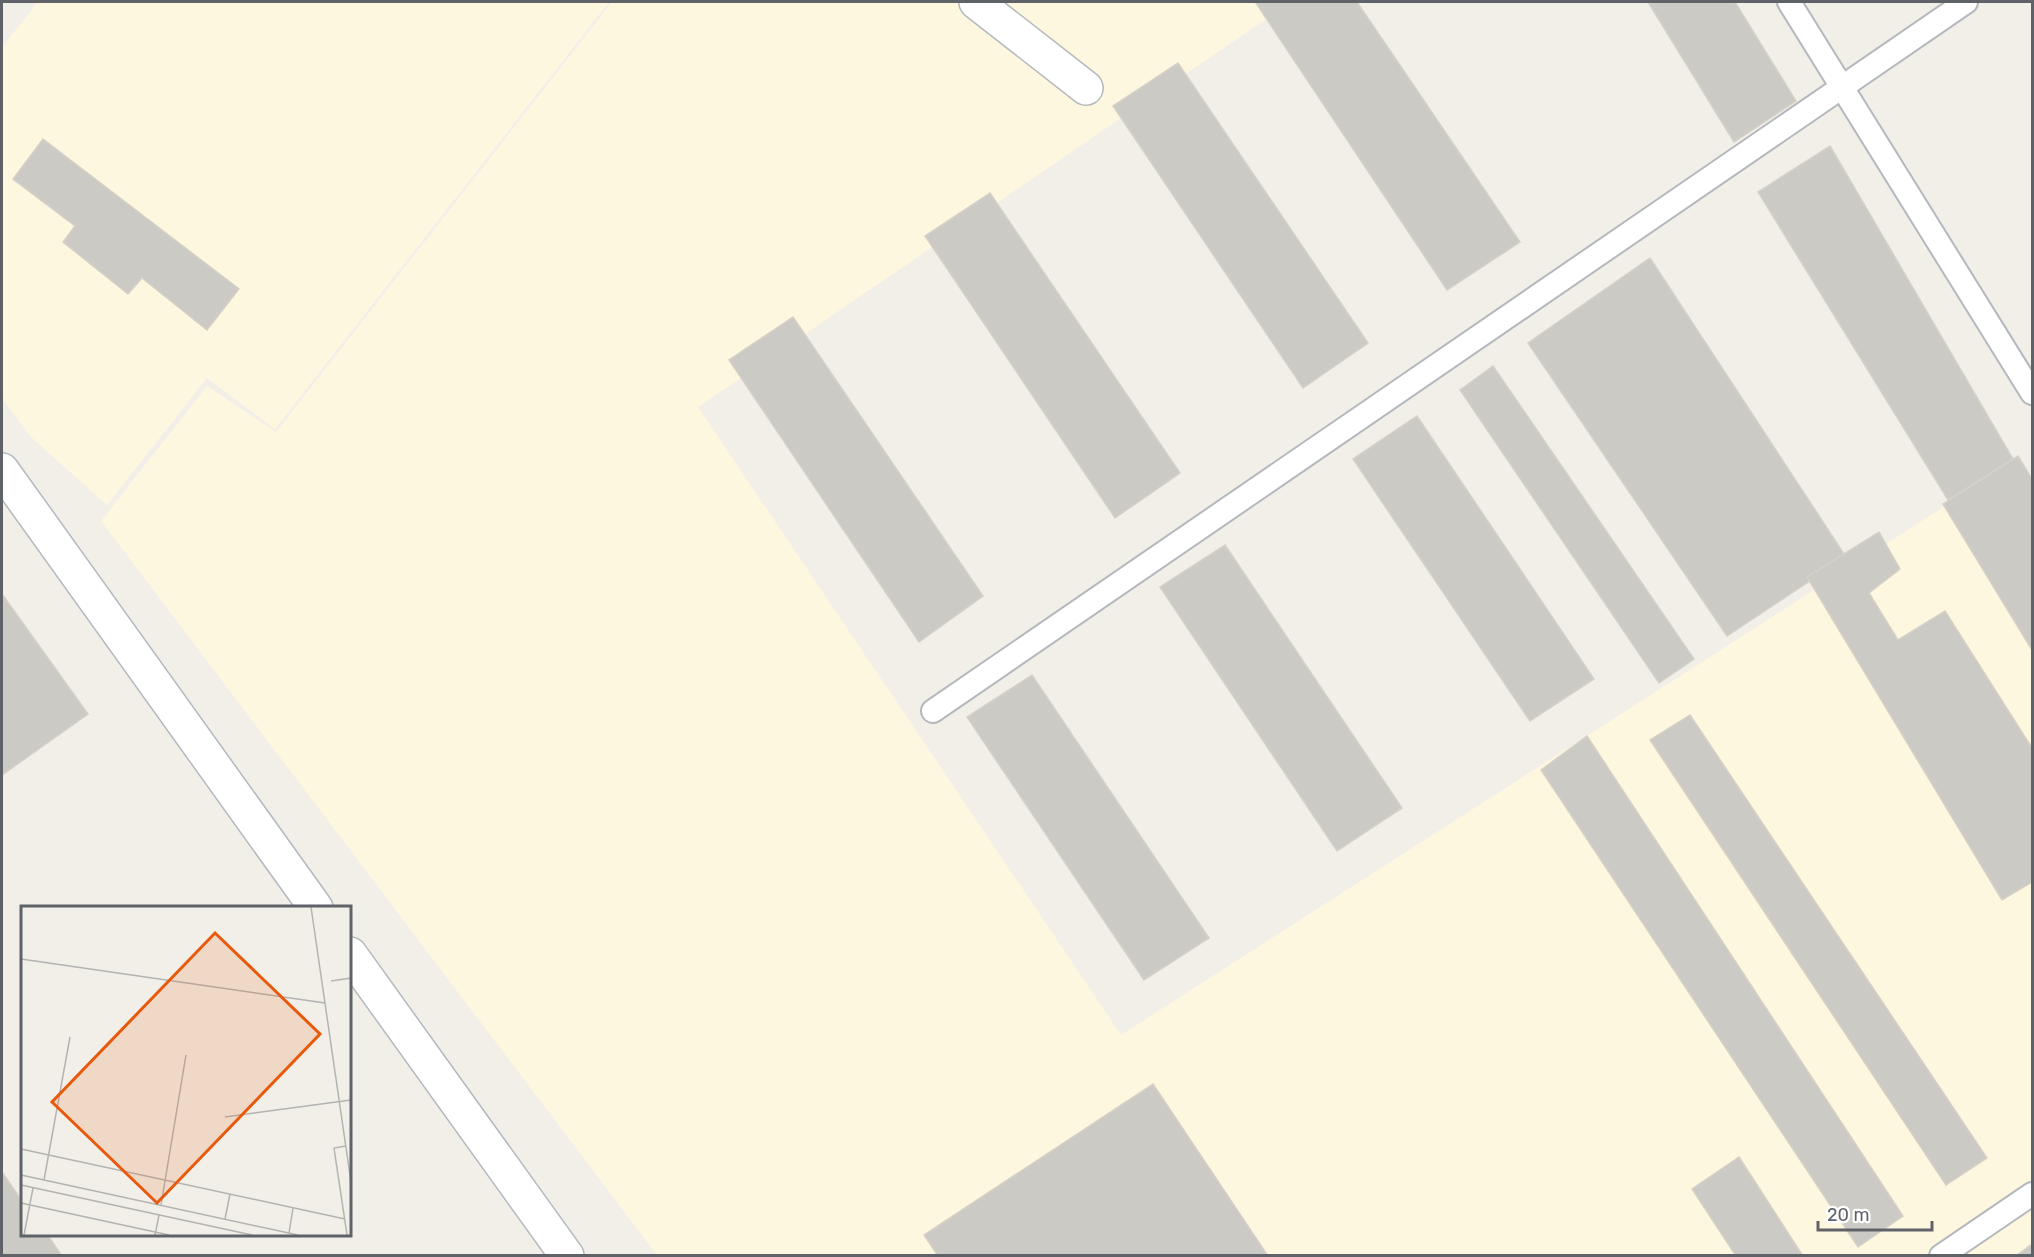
<svg xmlns="http://www.w3.org/2000/svg" width="2034" height="1257" font-family="Rubik,sans-serif">
	<style>
		.commercial { fill: #fef7e0 }
		.building { fill: #cccac5; stroke: #d6d1c6; stroke-width: 1.5 }
		.lines { fill: none; stroke-linecap: round; stroke-linejoin: round }
		.lane-casing { stroke: #b5b8bc; stroke-width: 26 }
		.street-casing { stroke: #b5b8bc; stroke-width: 36 }
		.lane { stroke: #fff; stroke-width: 22 }
		.street { stroke: #fff; stroke-width: 33 }
		.inset-road { fill: none; stroke: #b3b3b1; stroke-width: 1.5 }
		.view { fill: #e8590c; fill-opacity: 0.15; stroke: #e8590c; stroke-width: 3 }
		.inset-edge { fill: none; stroke: #5f6368; stroke-width: 3 }
	</style>
	<rect width="100%" height="100%" fill="#f1efe8"/>
	<g class="commercial">
		<polygon points="38,2 609,2 275,429 207,378 107,505 30,436 2,398 2,47"/>
		<polygon points="612,2 1291,2 698,407 1121,1035 1945,506 2032,650 2032,1255 657,1255 101,521 207,386 276,432"/>
	</g>
	<g class="building">
		<polygon points="1258,2 1357,2 1520,242 1447,290 1256,3"/>
		<polygon points="1648,2 1735,2 1796,101 1734,142"/>
		<polygon points="1178,63 1368,343 1303,388 1113,106"/>
		<polygon points="43,139 239,289 207,330 142,278 128,294 63,242 75,226 13,179"/>
		<polygon points="1830,146 2013,459 1948,500 1758,192"/>
		<polygon points="990,193 1180,473 1115,518 925,236"/>
		<polygon points="1650,258 1846,557 1727,636 1528,343"/>
		<polygon points="793,317 983,596 919,642 729,360"/>
		<polygon points="1493,366 1694,659 1659,683 1460,390"/>
		<polygon points="1417,416 1594,679 1530,721 1353,459"/>
		<polygon points="2018,456 2032,479 2032,650 1943,504"/>
		<polygon points="1879,532 1900,569 1869,593 1898,640 1945,611 2032,748 2032,882 2002,900 1807,577"/>
		<polygon points="1225,545 1402,808 1337,851 1160,587"/>
		<polygon points="2,594 88,714 2,775"/>
		<polygon points="1032,675 1209,938 1144,980 967,717"/>
		<polygon points="1690,715 1987,1158 1946,1185 1650,740"/>
		<polygon points="1587,736 1903,1216 1858,1247 1541,770"/>
		<polygon points="1153,1084 1268,1256 938,1256 924,1235"/>
		<polygon points="1739,1157 1803,1256 1736,1256 1692,1189"/>
		<polygon points="2,1172 22,1201 22,1234 47,1234 62,1256 2,1256"/>
		<polygon points="2032,1244 2032,1256 2016,1256"/>
	</g>
	<g class="lines">
		<defs>
			<g id="lane">
				<polyline points="1789,2 2032,393"/>
				<polyline points="933,711 1966,2"/>
				<polyline points="1941,1256 2032,1194"/>
			</g>
			<g id="street">
				<polyline points="976,2 1086,88"/>
				<polyline points="2,470 316,908"/>
				<polyline points="350,954 567,1256"/>
			</g>
		</defs>
		<use href="#lane" class="lane-casing"/>
		<use href="#street" class="street-casing"/>
		<use href="#lane" class="lane"/>
		<use href="#street" class="street"/>
	</g>
	<g transform="translate(21 906)">
		<rect width="330" height="330" fill="#f1efe8"/>
		<path class="inset-road" d="M290 1 330 276M0 53 304 97M310 75 330 72M204 211 330 194M325 240 313 242 326 329M0 243 324 313M0 269 277 329M23 274 49 131M0 279 231 329M0 297 148 329M140 299 165 149M204 313 209 288M268 327 272 302M3 329 12 282M134 329 138 309"/>
		<path class="view" d="M194 27 299 128 136 297 31 196Z"/>
		<rect width="330" height="330" class="inset-edge"/>
	</g>
	<rect width="2034" height="1257" fill="none" stroke="#5f6368" stroke-width="6"/>
	<path d="M1818 1221v9h114v-9" fill="none" stroke="#5f6368" stroke-width="3"/>
	<text x="1827" y="1221" font-size="18" fill="#5f6368" stroke="#ffffff" stroke-width="4.5" paint-order="stroke">20 m</text>
</svg>
